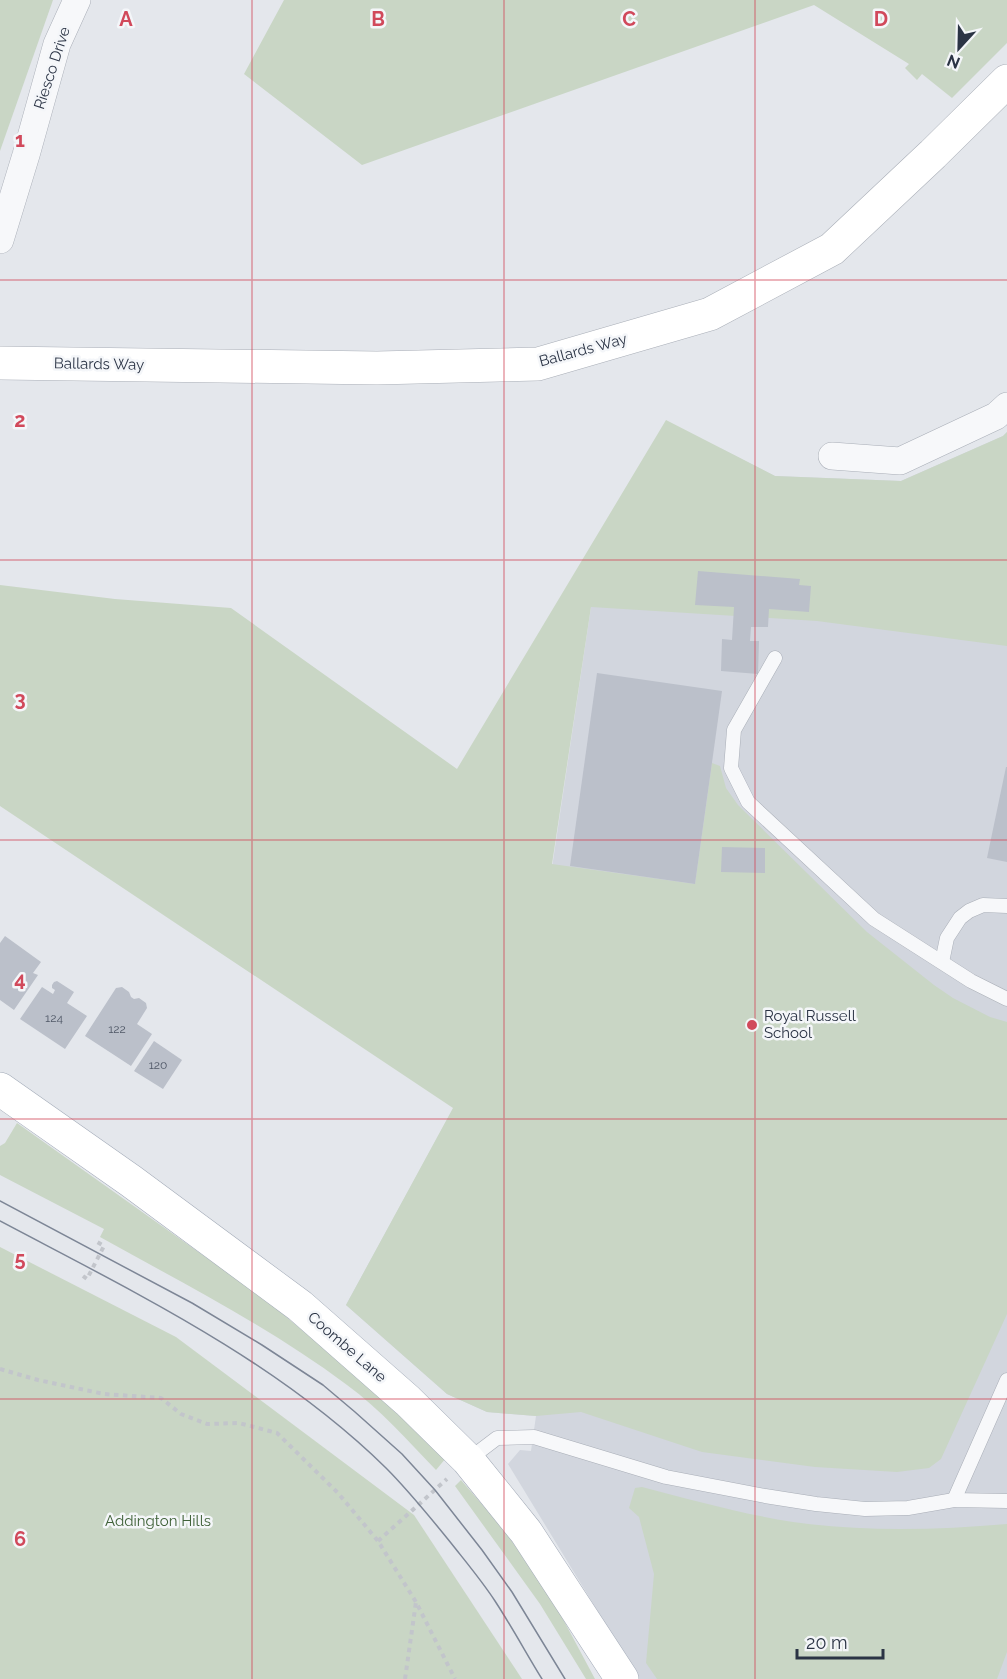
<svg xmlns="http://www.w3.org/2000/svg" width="1007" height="1679" font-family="Raleway,sans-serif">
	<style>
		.built { fill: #d2d6de }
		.green { fill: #c9d6c5 }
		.building { fill: #bbc0ca }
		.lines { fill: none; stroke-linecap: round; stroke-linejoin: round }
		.lane-casing { stroke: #a9aeb7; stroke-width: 15 }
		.street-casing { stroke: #a9aeb7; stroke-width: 28 }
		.secondary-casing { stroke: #a9aeb7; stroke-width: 34 }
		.primary-casing { stroke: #a3abb8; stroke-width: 34 }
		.path { stroke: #c2c5cb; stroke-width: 4; stroke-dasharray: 4.5 4.5; stroke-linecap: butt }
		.lane { stroke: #f7f8fa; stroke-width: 14 }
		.street { stroke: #f7f8fa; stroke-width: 27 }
		.secondary { stroke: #fff; stroke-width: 33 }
		.primary { stroke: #fff; stroke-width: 33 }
		.tram { stroke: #7d8696; stroke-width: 1.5 }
		.grid { fill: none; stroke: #d1495b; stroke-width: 1.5; stroke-opacity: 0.55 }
		.poi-dot { fill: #d1495b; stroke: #f4f6f9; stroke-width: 2 }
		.labels { text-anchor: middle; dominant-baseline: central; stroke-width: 5; stroke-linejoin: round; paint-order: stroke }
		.number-label { font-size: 12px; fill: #4f5766 }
		.street-label { font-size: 15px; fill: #2b3445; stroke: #f4f6f9 }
		.poi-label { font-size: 15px; fill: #2b3445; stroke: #f4f6f9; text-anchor: start }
		.park-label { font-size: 15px; fill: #3f6138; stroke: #f4f6f9 }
		.grid-label { font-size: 20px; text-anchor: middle; font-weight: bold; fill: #d1495b; stroke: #f4f6f9; stroke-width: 5; stroke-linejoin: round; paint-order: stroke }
	</style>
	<rect width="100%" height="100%" fill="#e4e7ec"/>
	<polygon class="built" points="1007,432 1007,1679 639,1679 508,1464 520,1450 531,1451 536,1416 487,1412 447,1394 346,1305 453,1109 541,941 591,607 720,448 775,476 901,481 1003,436"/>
	<g class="green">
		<polygon points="0,0 53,0 0,151"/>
		<polygon points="284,0 1007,0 1007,43 952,98 922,74 917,80 905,68 909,64 814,5 362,165 244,74"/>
		<polygon points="666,420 775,476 901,481 1003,436 1007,432 1007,646 817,621 591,607 552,864 695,884 712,763 720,766 726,788 738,805 867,932 934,985 953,998 990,1017 1007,1022 1007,1314 941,1459 929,1468 897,1472 815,1467 702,1452 581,1412 536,1416 487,1412 447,1394 346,1305 453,1108 0,806 0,585 115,599 231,608 457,769"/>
		<path d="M17 1123 266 1300 386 1400 446 1458 436 1470C407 1440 380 1409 347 1385 270 1327 184 1284 100 1237L104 1229 0 1175V1146L5 1143Z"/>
		<polygon points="0,1247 176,1337 414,1515 522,1679 0,1679"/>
		<polygon points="461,1480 505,1531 556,1606 595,1679 586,1679 540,1604 455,1486"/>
		<path d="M642 1487C692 1500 742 1514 793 1522 864 1532 936 1530 1007 1524V1652L997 1679H657L646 1663 654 1574 639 1517 629 1508 635 1488Z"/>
	</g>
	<g class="building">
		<polygon points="698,571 800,579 799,585 811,586 809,612 769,609 768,627 751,627 750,641 759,641 758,674 721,671 722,639 732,640 734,607 695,605"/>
		<polygon points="597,673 722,691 695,884 570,866"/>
		<polygon points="1006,767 1007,767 1007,862 987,858"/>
		<polygon points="722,847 765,848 765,873 721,872"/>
		<polygon points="5,936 41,962 33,973 38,975 14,1010 0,1000 0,943"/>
		<polygon points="57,981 74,992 67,1003 87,1016 65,1049 20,1019 42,987 53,994 55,990 52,988 52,985 54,982"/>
		<polygon points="122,987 129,992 131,997 134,999 139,998 146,1003 147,1008 137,1024 152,1034 131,1066 85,1036 116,988"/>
		<polygon points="154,1041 182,1060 163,1089 134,1071"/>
	</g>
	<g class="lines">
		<defs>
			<g id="lane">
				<polyline points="775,658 734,730 731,768 748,802 874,919 971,981 1007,999"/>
				<polyline points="942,962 947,938 960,918 969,911 983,905 1007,906"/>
				<polyline points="468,1460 497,1438 534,1437 666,1477 765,1496 816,1504 865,1509 908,1508 954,1500 1007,1501"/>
				<polyline points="954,1500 1007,1380"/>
			</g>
			<g id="street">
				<polyline points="0,240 26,155 57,44 77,0"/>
				<polyline points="832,456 900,461 996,416 1007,406"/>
			</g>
			<polyline id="secondary" points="0,363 377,368 538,364 710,314 832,249 933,154 1007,81"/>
			<polyline id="primary" points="0,1089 131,1181 300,1306 408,1401 468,1460 526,1532 622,1679"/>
		</defs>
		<use href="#lane" class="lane-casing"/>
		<use href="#street" class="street-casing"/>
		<use href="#secondary" class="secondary-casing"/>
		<use href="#primary" class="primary-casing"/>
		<g class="path">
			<polyline points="83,1276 87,1279 104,1246 97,1242"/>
			<polyline points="0,1369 38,1380 104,1394 161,1398 181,1414 207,1424 239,1423 277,1433 338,1493 378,1541 416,1602 455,1679"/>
			<polyline points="378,1541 447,1479"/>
			<polyline points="405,1679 416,1602"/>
		</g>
		<use href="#lane" class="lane"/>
		<use href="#street" class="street"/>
		<use href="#secondary" class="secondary"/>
		<use href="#primary" class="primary"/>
		<g class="tram">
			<polyline points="0,1201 192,1303 262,1345 323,1385 355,1412 402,1454 435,1490 482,1550 512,1592 565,1679"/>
			<path d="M0 1221C134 1292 276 1360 386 1468 409 1491 430 1517 451 1543 466 1562 482 1581 495 1601 512 1627 526 1653 542 1679"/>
		</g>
	</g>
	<path class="grid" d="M252 0V1679M504 0V1679M755 0V1679M0 280H1007M0 560H1007M0 840H1007M0 1119H1007M0 1399H1007"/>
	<circle class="poi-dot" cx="752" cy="1025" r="6"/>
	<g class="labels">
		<g class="number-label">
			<text x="54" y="1018">124</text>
			<text x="117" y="1029">122</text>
			<text x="158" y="1065">120</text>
		</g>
		<g class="street-label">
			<text transform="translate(52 68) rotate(-72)">Riesco Drive</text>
			<text transform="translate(583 350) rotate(-15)">Ballards Way</text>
			<text transform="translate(99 364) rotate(1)">Ballards Way</text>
			<text transform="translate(347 1347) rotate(41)">Coombe Lane</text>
		</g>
		<g class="poi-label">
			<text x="764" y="1016">Royal Russell<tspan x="764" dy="17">School</tspan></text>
		</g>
		<g class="park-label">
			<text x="158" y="1521">Addington Hills</text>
		</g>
	</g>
	<g class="grid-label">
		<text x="126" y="26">A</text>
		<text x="378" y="26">B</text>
		<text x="629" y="26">C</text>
		<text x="881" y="26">D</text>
		<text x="20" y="147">1</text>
		<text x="20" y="427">2</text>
		<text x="20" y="706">3</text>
		<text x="20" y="986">4</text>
		<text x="20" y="1266">5</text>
		<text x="20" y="1546">6</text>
	</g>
	<g transform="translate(959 48) rotate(202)" stroke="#f4f6f9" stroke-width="4.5" paint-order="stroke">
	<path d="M0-4.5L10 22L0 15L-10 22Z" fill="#2b3445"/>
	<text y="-9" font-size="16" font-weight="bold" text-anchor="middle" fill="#2b3445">N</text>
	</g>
	<path d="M797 1649v9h86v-9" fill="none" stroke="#2b3445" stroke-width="3"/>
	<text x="806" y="1649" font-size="18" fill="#2b3445" stroke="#f4f6f9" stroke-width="4.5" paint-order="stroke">20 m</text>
</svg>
